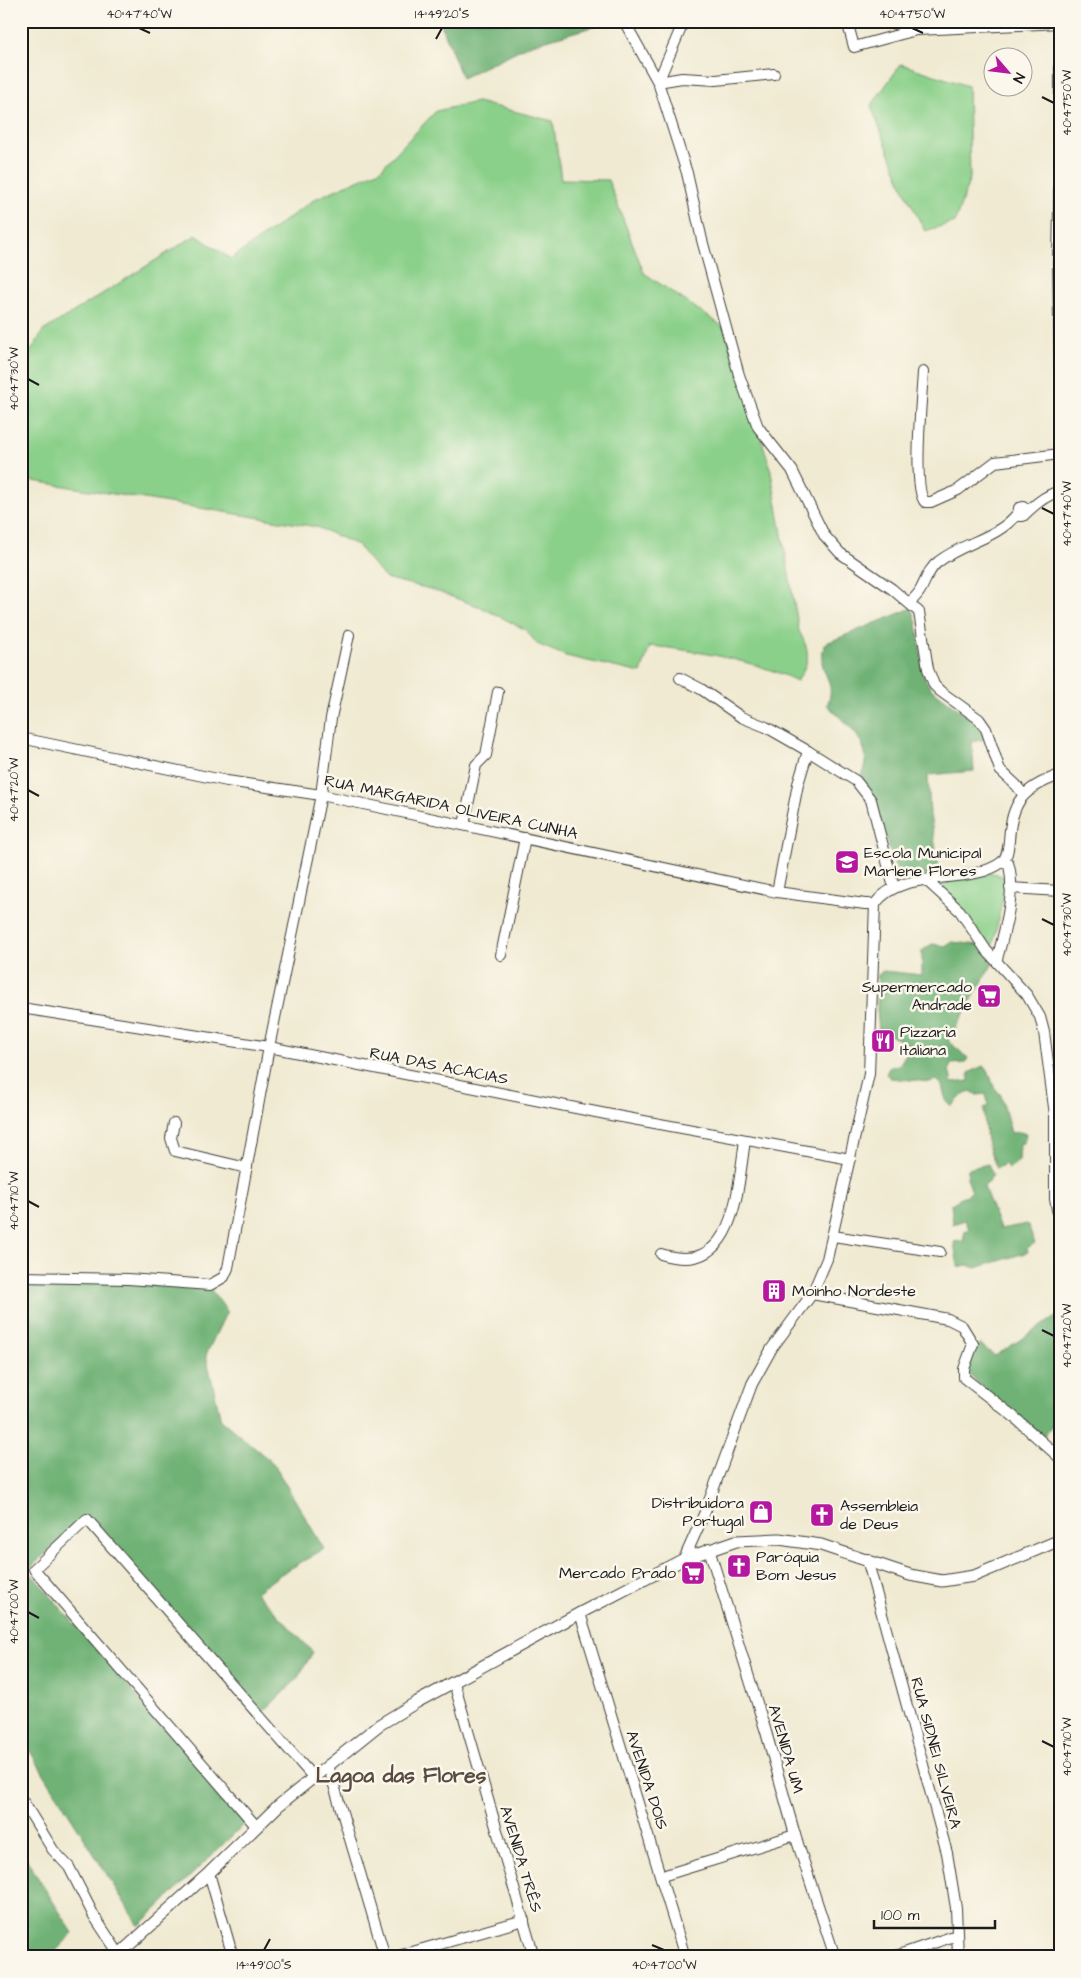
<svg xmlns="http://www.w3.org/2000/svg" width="1081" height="1978" font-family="'Architects Daughter',sans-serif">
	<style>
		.green { fill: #8bd08a; stroke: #547653 }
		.forest { fill: #70b276; stroke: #466749 }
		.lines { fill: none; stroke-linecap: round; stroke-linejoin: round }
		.minor-casing { stroke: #3c3b37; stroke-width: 12 }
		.tertiary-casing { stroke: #3c3b37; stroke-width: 13 }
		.minor { stroke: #fff; stroke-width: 10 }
		.tertiary { stroke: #fff; stroke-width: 11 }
		.ticks { fill: none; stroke: #1c1c1c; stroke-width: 2 }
		.labels { text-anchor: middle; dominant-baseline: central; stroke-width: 5; stroke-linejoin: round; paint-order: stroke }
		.street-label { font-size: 16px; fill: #1c1c1c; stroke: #fbf7ec }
		.poi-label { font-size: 16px; fill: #1c1c1c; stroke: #fbf7ec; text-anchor: start }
		.district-label { font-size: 21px; font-weight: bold; fill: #594b40; stroke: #fbf7ec }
		.neatline { fill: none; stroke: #1c1c1c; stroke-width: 2 }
		.ticks-label { font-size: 12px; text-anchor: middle; fill: #1c1c1c }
	</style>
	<rect width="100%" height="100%" fill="#fbf7ec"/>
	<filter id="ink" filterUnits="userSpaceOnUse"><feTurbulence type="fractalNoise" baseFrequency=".02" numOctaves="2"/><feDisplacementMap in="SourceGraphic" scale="10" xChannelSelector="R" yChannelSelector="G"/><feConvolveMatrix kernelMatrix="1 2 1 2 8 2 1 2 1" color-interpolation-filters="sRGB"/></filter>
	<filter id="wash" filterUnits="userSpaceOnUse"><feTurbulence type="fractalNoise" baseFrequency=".0096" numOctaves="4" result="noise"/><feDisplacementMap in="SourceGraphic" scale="20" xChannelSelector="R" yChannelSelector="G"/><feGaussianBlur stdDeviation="1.12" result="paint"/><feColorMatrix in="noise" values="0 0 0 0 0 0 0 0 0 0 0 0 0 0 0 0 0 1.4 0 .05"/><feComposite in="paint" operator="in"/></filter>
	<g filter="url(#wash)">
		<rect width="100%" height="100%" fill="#f0ead2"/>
		<g class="green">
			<polygon points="901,64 968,86 970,178 955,222 925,231 904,190 871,106"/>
			<path d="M477 102 553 121 561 179 608 180 644 273 725 328 770 466 799 631C810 652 811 659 797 681 757 661 695 650 650 646L641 673 566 656 537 644 526 630 483 608 430 589 385 578 357 545 317 527 21 479V368L43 331 196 235 231 259 315 199 380 170 436 111Z"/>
			<polygon points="994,873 1004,877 1006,883 993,945 989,944 937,884"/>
		</g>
		<g class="forest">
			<polygon points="440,21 613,21 529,45 462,78"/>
			<path d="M912 608 917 623 924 677 931 689 978 724 985 739 972 742 974 771 928 775 930 815 940 873 910 878H899L872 794 860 777C878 746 847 725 827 705 836 684 824 678 822 661 821 656 824 649 824 644Z"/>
			<path d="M952 942 980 945 993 963 948 1041 968 1058 965 1063 951 1064 949 1069 952 1083 969 1081V1073L983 1066 988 1070 994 1087 1001 1095 1011 1133 1020 1132 1026 1134 1024 1143H1020L1019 1161 1008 1169 1006 1164 996 1168C994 1159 990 1153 988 1145 985 1133 984 1120 984 1108L988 1106 986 1094 977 1095 971 1091 965 1093 951 1107 946 1100 941 1083 935 1080 930 1082 890 1078 886 1074 889 1068 900 1064 911 1045 879 1030 877 1010 878 975 883 971 922 975V951L932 944 947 946Z"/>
			<polygon points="988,1164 993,1175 984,1187 1000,1229 1027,1224 1035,1243 1027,1248 1028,1252 976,1268 967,1265 958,1267 954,1242 963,1241 965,1231 969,1229 965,1220 953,1224 951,1204 972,1192 967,1178 968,1169"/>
			<polygon points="21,1281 162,1283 209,1287 227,1311 206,1355 221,1420 273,1463 324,1549 281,1574 256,1592 313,1652 297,1679 262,1713 87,1515 28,1570 246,1822 139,1926 21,1737"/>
			<polygon points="1060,1314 1060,1431 1052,1425 1043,1437 966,1373 979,1344 995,1356"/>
			<polygon points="21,1851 73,1933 50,1957 21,1955"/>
		</g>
	</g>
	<g filter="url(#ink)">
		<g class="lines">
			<defs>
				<g id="minor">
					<polyline points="624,21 658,82 684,21"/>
					<polyline points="847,21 854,47 916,30"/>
					<polyline points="884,21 917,30 1060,23"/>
					<polyline points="1060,42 1060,110"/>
					<polyline points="774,74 716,80 682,78 658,82 687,173 702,240 739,375 758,427 792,470 824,535 840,553 892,589 919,612 928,669 934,685 940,691 979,719 986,729 1000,770 1016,785 1023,794"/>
					<polyline points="1060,153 1058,264 1060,372"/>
					<path d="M923 372C922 394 912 489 925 502H931L958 490 995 462 1060 454"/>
					<path d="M1028 510 1023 507 1019 508 1018 516H1023C1033 506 1045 495 1060 491"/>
					<path d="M909 602C925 593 924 572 938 562 963 542 997 539 1017 514"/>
					<polyline points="680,678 701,689 741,717 766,727 808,751"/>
					<polyline points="21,738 227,781 321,795 777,892 865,904 875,904"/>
					<polyline points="464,825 476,765 486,755 498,692"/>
					<polyline points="926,880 960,911 986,950 1027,995 1040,1017 1044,1032 1055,1115 1055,1199 1060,1224"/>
					<polyline points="1010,888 1060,891"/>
					<polyline points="777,892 798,784 808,751 856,781 871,800 894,888"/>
					<polyline points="501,955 525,838"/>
					<path d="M997 959C1004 934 1017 888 1008 863L1003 861"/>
					<polyline points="21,1008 269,1047 611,1115 850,1159"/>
					<polyline points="174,1123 171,1138 175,1151 247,1168"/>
					<polyline points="833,1236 940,1252"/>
					<path d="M661 1254C736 1278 737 1190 745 1141"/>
					<polyline points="21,1277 128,1279 210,1285 224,1277 228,1268 269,1047 321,795 331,718 349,635"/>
					<polyline points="812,1294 948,1319 962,1326 973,1344 964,1369 964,1378 1013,1416 1060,1458"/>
					<polyline points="709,1549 766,1732 795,1835 835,1957"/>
					<path d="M684 1559 705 1512 752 1384 772 1348 812 1294 827 1259 869 1074 875 904C902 866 970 887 1002 862 1008 856 1008 848 1009 841 1011 802 1023 788 1060 775"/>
					<polyline points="867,1559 947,1853 956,1908 958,1957"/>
					<polyline points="580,1613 685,1957"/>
					<polyline points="454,1683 534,1957"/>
					<polyline points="328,1765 385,1957"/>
					<polyline points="24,1803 53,1850 69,1867 94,1916 119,1954"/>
					<polyline points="256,1826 34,1569 87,1519 313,1777"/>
					<polyline points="209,1873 233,1957"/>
					<polyline points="662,1876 795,1835"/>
					<polyline points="395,1957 524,1920"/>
					<polyline points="893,1957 957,1935"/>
				</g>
				<polyline id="tertiary" points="116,1957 209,1873 278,1806 379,1725 417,1702 580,1613 684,1559 736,1541 779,1539 821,1545 910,1575 942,1581 974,1576 1060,1540"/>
			</defs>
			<use href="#minor" class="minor-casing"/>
			<use href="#tertiary" class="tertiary-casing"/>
			<use href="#minor" class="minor"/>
			<use href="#tertiary" class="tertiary"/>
		</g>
	</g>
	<path class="ticks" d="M139 28 150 33M912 28 923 33M436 39 442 28M1042 97 1054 103M28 379 39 385M1042 508 1054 514M28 790 39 796M1042 919 1054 925M28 1201 39 1207M1042 1330 1054 1336M28 1612 39 1618M1042 1741 1054 1747M652 1945 664 1950M264 1950 270 1939"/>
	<defs>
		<symbol id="school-square" viewBox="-11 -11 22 22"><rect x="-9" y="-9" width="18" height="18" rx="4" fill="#b5179e" stroke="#fbf7ec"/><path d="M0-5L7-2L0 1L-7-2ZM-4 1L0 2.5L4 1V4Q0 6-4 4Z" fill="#fff"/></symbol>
		<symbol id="supermarket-square" viewBox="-11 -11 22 22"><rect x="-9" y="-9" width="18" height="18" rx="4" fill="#b5179e" stroke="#fbf7ec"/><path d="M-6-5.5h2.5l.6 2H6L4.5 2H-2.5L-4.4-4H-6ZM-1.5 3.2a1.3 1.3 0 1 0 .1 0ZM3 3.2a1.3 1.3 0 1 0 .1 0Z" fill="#fff"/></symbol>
		<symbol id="restaurant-square" viewBox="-11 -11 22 22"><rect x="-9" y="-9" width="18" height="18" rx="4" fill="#b5179e" stroke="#fbf7ec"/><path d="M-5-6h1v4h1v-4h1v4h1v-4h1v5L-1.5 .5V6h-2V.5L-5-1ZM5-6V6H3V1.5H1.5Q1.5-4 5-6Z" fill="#fff"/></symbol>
		<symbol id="building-square" viewBox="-11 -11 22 22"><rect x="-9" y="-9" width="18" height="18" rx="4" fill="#b5179e" stroke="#fbf7ec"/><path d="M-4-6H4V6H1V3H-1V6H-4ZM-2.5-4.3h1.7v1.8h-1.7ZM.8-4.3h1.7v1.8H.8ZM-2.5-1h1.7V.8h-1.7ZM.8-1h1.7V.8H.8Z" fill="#fff"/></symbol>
		<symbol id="shop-square" viewBox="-11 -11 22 22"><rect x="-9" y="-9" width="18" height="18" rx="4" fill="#b5179e" stroke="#fbf7ec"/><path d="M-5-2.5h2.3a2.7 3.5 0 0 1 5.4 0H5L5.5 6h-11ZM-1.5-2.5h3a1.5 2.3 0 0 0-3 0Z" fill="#fff"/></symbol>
		<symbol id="church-square" viewBox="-11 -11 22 22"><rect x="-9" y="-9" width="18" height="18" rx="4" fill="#b5179e" stroke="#fbf7ec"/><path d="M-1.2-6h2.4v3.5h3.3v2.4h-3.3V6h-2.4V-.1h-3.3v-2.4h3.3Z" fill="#fff"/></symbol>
	</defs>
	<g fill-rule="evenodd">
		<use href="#school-square" x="833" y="848" width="28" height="28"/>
		<use href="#supermarket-square" x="975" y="982" width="28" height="28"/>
		<use href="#restaurant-square" x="869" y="1027" width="28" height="28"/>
		<use href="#building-square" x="760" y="1277" width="28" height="28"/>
		<use href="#shop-square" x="747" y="1498" width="28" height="28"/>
		<use href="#church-square" x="808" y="1501" width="28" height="28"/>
		<use href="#church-square" x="725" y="1552" width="28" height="28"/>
		<use href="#supermarket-square" x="679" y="1559" width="28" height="28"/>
	</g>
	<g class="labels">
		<g class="street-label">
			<text transform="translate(451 807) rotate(12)">RUA MARGARIDA OLIVEIRA CUNHA</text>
			<text transform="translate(439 1066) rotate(11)">RUA DAS ACACIAS</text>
			<text transform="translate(786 1749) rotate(74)">AVENIDA UM</text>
			<text transform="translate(936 1753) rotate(75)">RUA SIDNEI SILVEIRA</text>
			<text transform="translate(647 1780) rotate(72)">AVENIDA DOIS</text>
			<text transform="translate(521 1859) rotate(73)">AVENIDA TRÊS</text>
		</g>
		<g class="poi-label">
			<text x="864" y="853">Escola Municipal<tspan x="864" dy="18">Marlene Flores</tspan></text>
			<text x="972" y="987" text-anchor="end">Supermercado<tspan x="972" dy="18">Andrade</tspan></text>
			<text x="900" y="1032">Pizzaria<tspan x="900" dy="18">Italiana</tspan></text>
			<text x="792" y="1291">Moinho Nordeste</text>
			<text x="744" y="1503" text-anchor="end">Distribuidora<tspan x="744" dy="18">Portugal</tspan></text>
			<text x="840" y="1506">Assembleia<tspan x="840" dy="18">de Deus</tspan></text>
			<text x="756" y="1557">Paróquia<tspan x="756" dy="18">Bom Jesus</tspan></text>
			<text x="676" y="1573" text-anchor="end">Mercado Prado</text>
		</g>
		<g class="district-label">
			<text x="401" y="1775">Lagoa das Flores</text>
		</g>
	</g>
	<rect width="1081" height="1978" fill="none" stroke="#fbf7ec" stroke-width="55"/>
	<g transform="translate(1008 72) rotate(118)"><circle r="24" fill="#fbf7ec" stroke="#a29f99"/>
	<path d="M0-4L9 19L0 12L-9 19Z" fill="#b5179e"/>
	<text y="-8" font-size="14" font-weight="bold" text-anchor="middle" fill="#1c1c1c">N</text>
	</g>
	<path d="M874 1920v8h121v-8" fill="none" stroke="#1c1c1c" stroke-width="2.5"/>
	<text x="881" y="1920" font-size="15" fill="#1c1c1c" stroke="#fbf7ec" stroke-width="4" paint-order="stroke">100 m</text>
	<rect x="28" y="28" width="1026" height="1922" class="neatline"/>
	<g class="ticks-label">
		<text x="139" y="18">40°47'40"W</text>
		<text x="442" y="18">14°49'20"S</text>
		<text x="912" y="18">40°47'50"W</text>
		<text transform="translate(1067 103) rotate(-90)" y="4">40°47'50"W</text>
		<text transform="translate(14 379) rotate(-90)" y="4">40°47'30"W</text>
		<text transform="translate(1067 514) rotate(-90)" y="4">40°47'40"W</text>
		<text transform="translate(14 790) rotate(-90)" y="4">40°47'20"W</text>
		<text transform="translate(1067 925) rotate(-90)" y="4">40°47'30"W</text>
		<text transform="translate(14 1201) rotate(-90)" y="4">40°47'10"W</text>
		<text transform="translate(1067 1336) rotate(-90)" y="4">40°47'20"W</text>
		<text transform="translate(14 1612) rotate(-90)" y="4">40°47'00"W</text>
		<text transform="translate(1067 1747) rotate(-90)" y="4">40°47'10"W</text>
		<text x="264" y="1969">14°49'00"S</text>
		<text x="664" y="1969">40°47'00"W</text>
	</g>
</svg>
